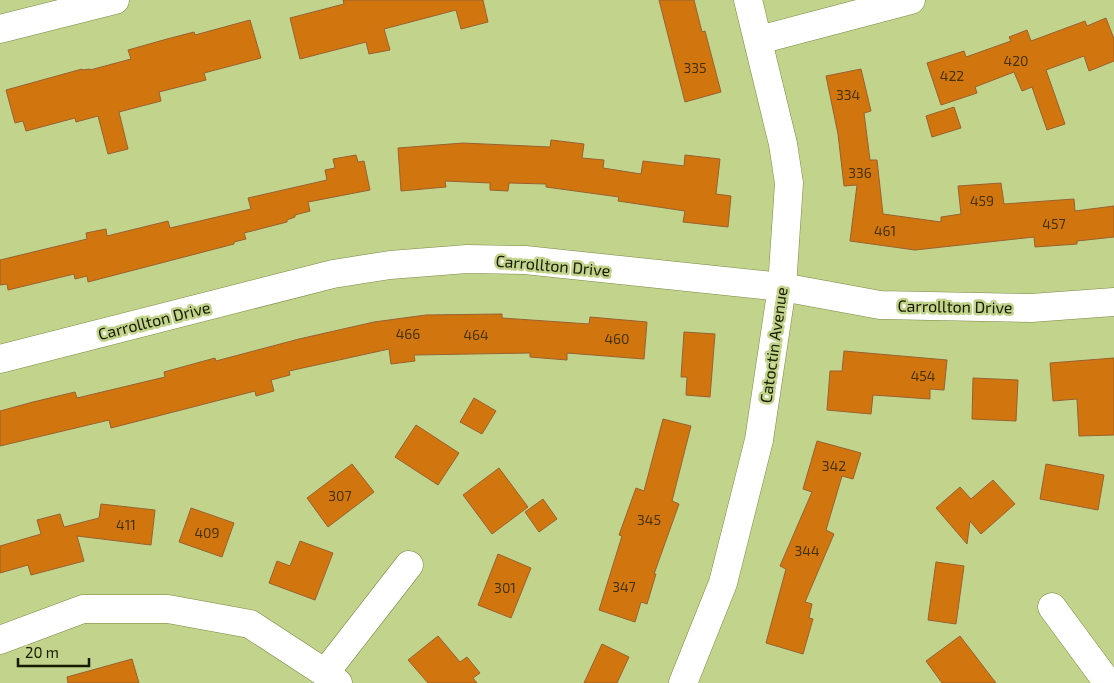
<svg xmlns="http://www.w3.org/2000/svg" width="1114" height="683" font-family="'Exo 2',sans-serif">
	<style>
		.building { fill: #d1760e; stroke: #986130 }
		.lines { fill: none; stroke-linecap: round; stroke-linejoin: round }
		.minor-casing { stroke: #798843; stroke-width: 29 }
		.minor { stroke: #fff; stroke-width: 28 }
		.labels { text-anchor: middle; dominant-baseline: central; stroke-width: 5; stroke-linejoin: round; paint-order: stroke }
		.number-label { font-size: 14px; fill: #453204 }
		.street-label { font-size: 16px; fill: #161b01; stroke: #c2d38b }
	</style>
	<rect width="100%" height="100%" fill="#c2d38b"/>
	<g class="building">
		<polygon points="343,0 483,0 488,22 461,29 456,10 384,29 390,50 369,54 366,42 300,59 290,18 344,4"/>
		<polygon points="659,0 694,0 702,32 705,31 721,92 685,102"/>
		<polygon points="1106,18 1114,39 1114,61 1089,71 1084,56 1046,70 1065,124 1047,130 1032,87 1022,91 1014,72 975,87 977,93 941,105 927,63 964,51 966,57 1011,41 1009,37 1027,30 1031,41 1085,21 1087,26"/>
		<polygon points="250,20 261,58 204,73 206,80 159,92 161,101 119,112 128,149 108,154 98,116 76,122 75,118 26,131 23,121 15,123 6,90 82,69 82,70 90,69 90,70 131,59 128,50 167,39 194,32 195,35"/>
		<polygon points="861,69 871,111 864,113 870,160 877,160 883,214 941,222 941,217 961,214 958,186 1001,183 1004,204 1074,199 1075,211 1114,206 1114,237 1077,241 1077,244 1035,247 1034,237 915,250 850,241 857,185 844,186 838,134 826,76"/>
		<polygon points="954,107 961,128 932,137 926,116"/>
		<polygon points="551,140 584,144 582,158 604,160 603,168 641,174 643,161 684,166 685,155 720,159 716,194 731,196 728,227 683,222 685,211 618,201 619,197 546,187 546,184 509,183 508,191 490,190 490,183 445,181 446,187 401,191 398,148 463,143 550,147"/>
		<polygon points="356,155 358,162 364,161 370,190 308,202 310,211 295,215 295,217 287,220 287,222 244,233 246,239 234,242 234,244 88,282 87,276 75,279 74,274 8,290 7,284 0,285 0,260 87,239 86,233 106,229 107,236 168,221 170,228 251,209 248,198 327,180 325,170 335,168 333,159"/>
		<polygon points="502,314 502,318 589,324 590,317 647,322 644,359 567,353 567,360 530,357 530,353 414,355 415,361 391,364 389,349 289,371 290,375 271,380 274,391 256,396 255,391 111,428 109,420 0,446 0,411 33,402 75,392 77,398 165,377 164,372 215,358 216,361 299,339 374,322 426,315"/>
		<polygon points="684,332 715,334 710,397 686,395 687,377 681,377"/>
		<polygon points="844,351 947,360 944,390 930,389 930,399 873,395 871,414 827,410 830,371 842,371"/>
		<polygon points="1114,358 1114,435 1079,436 1077,399 1053,401 1050,363"/>
		<polygon points="973,378 1018,380 1016,421 972,419"/>
		<polygon points="474,398 496,411 482,434 460,422"/>
		<polygon points="663,419 691,426 672,501 679,504 654,574 656,574 647,604 641,602 635,622 599,610 622,536 619,535 636,488 644,491"/>
		<polygon points="416,425 459,453 438,485 395,457"/>
		<polygon points="817,441 861,453 853,479 842,476 826,530 834,534 805,602 812,604 809,618 813,619 803,654 766,643 786,569 780,566 812,492 803,489"/>
		<polygon points="352,464 374,492 328,527 307,498"/>
		<polygon points="1046,464 1104,475 1098,510 1040,499"/>
		<polygon points="499,468 528,507 492,534 463,495"/>
		<polygon points="993,480 1015,504 981,534 970,521 967,544 936,508 960,487 971,499"/>
		<polygon points="543,499 557,519 539,532 525,512"/>
		<polygon points="101,504 155,510 151,545 77,536 84,561 31,575 28,565 0,573 0,546 41,534 37,520 60,514 64,527 99,518"/>
		<polygon points="191,508 234,523 222,557 179,542"/>
		<polygon points="300,541 333,553 315,600 269,583 277,561 290,566"/>
		<polygon points="498,554 531,568 511,618 478,605"/>
		<polygon points="936,562 964,566 956,624 928,620"/>
		<polygon points="438,636 460,662 467,657 480,673 473,678 477,683 428,683 408,660"/>
		<polygon points="960,636 996,683 942,683 926,661"/>
		<polygon points="602,644 629,657 617,683 584,683"/>
		<polygon points="132,659 139,683 68,683 67,677"/>
	</g>
	<g class="lines">
		<defs>
			<g id="minor">
				<polyline points="0,29 115,0"/>
				<polyline points="759,40 911,0"/>
				<polyline points="0,359 333,274 390,265 467,259 525,260 782,287 880,305 1031,308 1114,302"/>
				<polyline points="1052,607 1108,683"/>
				<polyline points="0,640 83,609 168,609 250,624 325,673 338,683"/>
				<polyline points="325,673 409,565"/>
				<polyline points="683,683 723,583 759,440 782,287 789,183 783,144 748,0"/>
			</g>
		</defs>
		<use href="#minor" class="minor-casing"/>
		<use href="#minor" class="minor"/>
	</g>
	<g class="labels">
		<g class="number-label">
			<text x="1016" y="60">420</text>
			<text x="695" y="67">335</text>
			<text x="952" y="75">422</text>
			<text x="848" y="94">334</text>
			<text x="860" y="172">336</text>
			<text x="982" y="200">459</text>
			<text x="1054" y="223">457</text>
			<text x="885" y="230">461</text>
			<text x="408" y="333">466</text>
			<text x="476" y="334">464</text>
			<text x="617" y="338">460</text>
			<text x="923" y="375">454</text>
			<text x="834" y="465">342</text>
			<text x="340" y="495">307</text>
			<text x="649" y="519">345</text>
			<text x="126" y="524">411</text>
			<text x="207" y="532">409</text>
			<text x="807" y="550">344</text>
			<text x="624" y="586">347</text>
			<text x="505" y="587">301</text>
		</g>
		<g class="street-label">
			<text transform="translate(553 265) rotate(5)">Carrollton Drive</text>
			<text transform="translate(955 306) rotate(1)">Carrollton Drive</text>
			<text transform="translate(154 320) rotate(-14)">Carrollton Drive</text>
			<text transform="translate(773 345) rotate(-82)">Catoctin Avenue</text>
		</g>
	</g>
	<path d="M18 658v8h71v-8" fill="none" stroke="#161b01" stroke-width="2.5"/>
	<text x="25" y="658" font-size="15" fill="#161b01" stroke="#c2d38b" stroke-width="4" paint-order="stroke">20 m</text>
</svg>
